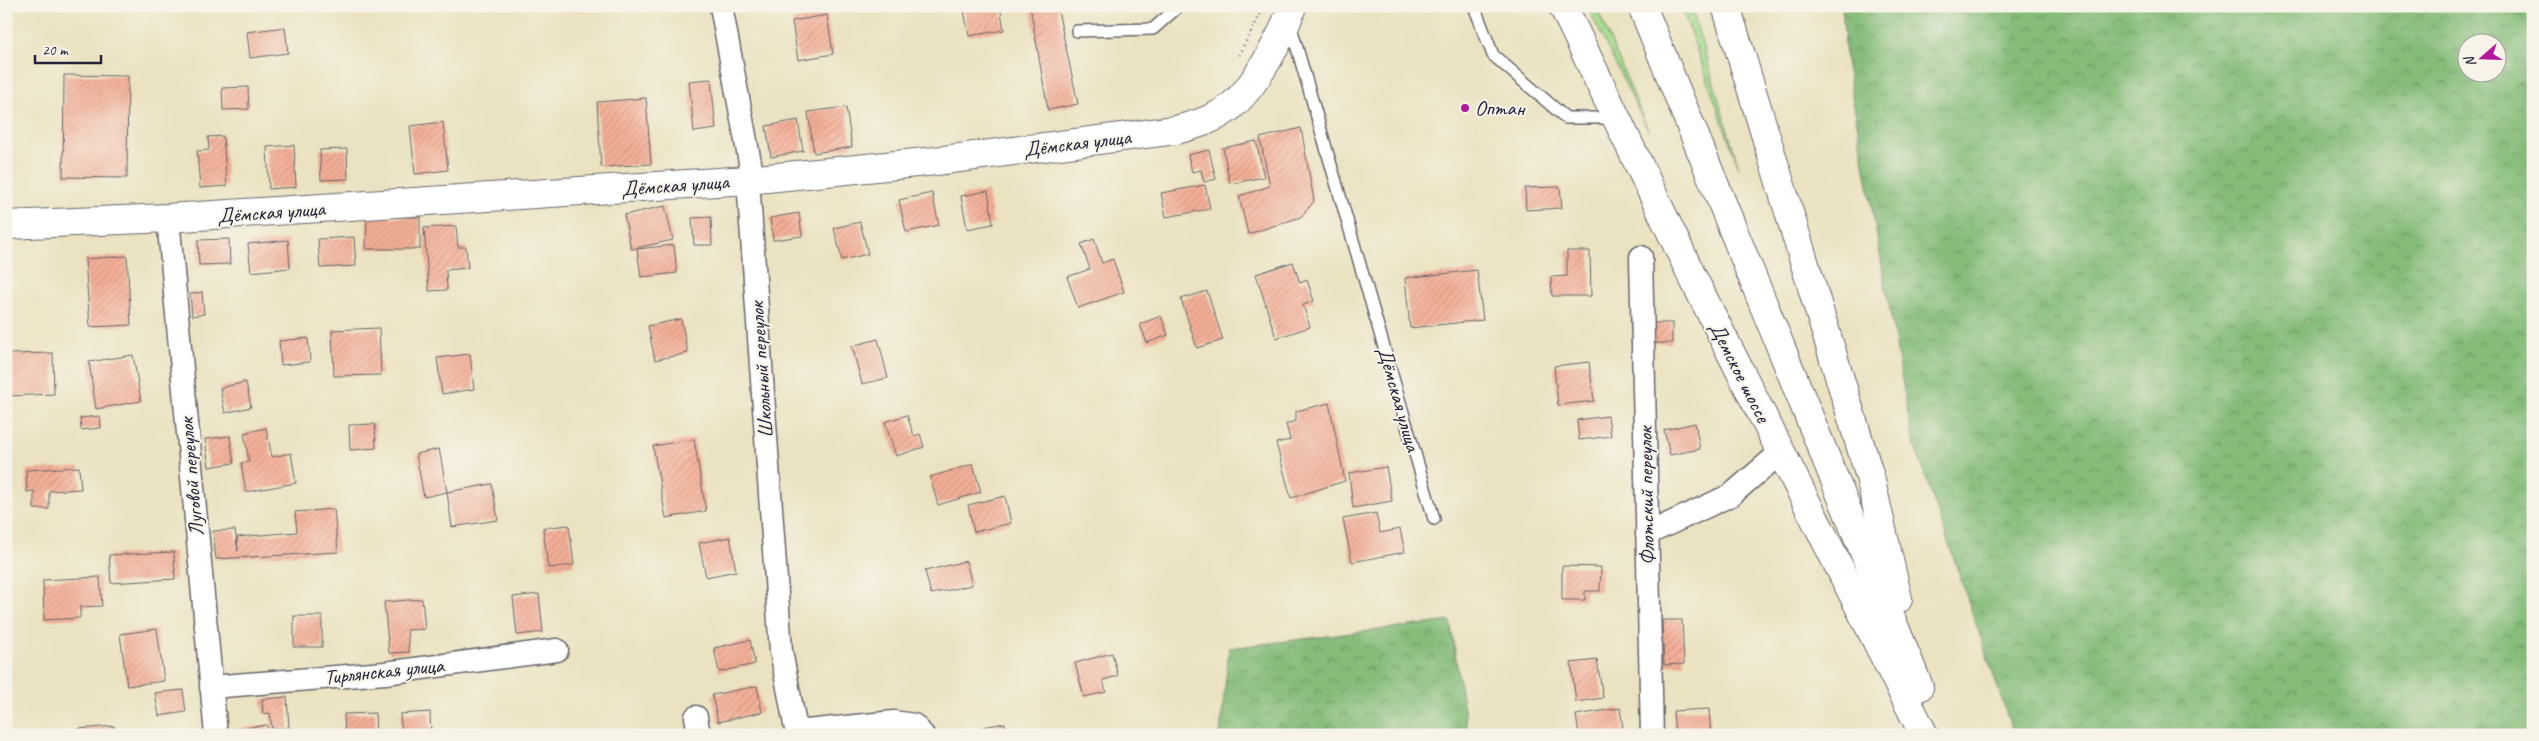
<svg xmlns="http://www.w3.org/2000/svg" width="2539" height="741" font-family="Caveat,sans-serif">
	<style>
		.grass { fill: url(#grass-dots); stroke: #647f64 }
		.forest { fill: url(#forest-crowns); stroke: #536f5a; fill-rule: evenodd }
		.building { fill: url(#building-hatch) }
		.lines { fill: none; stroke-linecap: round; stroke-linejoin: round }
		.service-casing { stroke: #68656a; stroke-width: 14 }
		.minor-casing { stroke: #68656a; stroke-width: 25 }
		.tertiary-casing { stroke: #68656a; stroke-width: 30 }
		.primary-casing { stroke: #68656a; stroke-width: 30 }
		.path { stroke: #68656a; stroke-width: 3; stroke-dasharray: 1 4; stroke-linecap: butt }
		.service { stroke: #fff; stroke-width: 11 }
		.minor { stroke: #fff; stroke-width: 22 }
		.tertiary { stroke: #fff; stroke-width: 28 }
		.primary { stroke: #fff; stroke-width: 28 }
		.poi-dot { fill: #b5179e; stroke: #f7f3e8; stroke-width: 2 }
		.labels { text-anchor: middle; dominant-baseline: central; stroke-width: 4; stroke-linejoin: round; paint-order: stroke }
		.poi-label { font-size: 21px; fill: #22223b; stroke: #f7f3e8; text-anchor: start }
		.street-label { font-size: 21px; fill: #22223b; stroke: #f7f3e8 }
	</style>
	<defs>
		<pattern id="grass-dots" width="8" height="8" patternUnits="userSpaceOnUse" patternTransform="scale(1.25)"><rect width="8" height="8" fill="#a6dc8d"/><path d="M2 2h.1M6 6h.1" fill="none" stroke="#8fbc7b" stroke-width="1.8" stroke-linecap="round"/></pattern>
		<pattern id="forest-crowns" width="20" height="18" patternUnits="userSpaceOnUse" patternTransform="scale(1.25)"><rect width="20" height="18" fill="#84bc78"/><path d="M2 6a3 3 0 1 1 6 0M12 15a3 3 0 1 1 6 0" fill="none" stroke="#6c9864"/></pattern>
		<pattern id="building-hatch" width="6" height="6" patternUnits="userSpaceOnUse" patternTransform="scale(1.25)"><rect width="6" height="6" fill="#f4af96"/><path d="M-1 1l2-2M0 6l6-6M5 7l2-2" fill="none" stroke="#d19682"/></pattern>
	</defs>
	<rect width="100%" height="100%" fill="#f7f3e8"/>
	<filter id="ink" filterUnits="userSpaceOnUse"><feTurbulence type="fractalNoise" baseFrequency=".02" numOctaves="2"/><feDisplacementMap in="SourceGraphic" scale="10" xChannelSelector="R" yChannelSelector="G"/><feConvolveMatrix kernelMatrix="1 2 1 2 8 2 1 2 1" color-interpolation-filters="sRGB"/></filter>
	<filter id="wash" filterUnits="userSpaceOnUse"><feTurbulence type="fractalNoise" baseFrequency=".0096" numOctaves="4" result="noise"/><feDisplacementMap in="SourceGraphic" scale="20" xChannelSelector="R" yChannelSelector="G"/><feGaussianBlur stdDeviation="1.12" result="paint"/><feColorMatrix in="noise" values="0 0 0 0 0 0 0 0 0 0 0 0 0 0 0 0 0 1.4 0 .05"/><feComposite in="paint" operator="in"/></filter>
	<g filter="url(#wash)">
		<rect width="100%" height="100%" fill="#eae2c0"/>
		<g class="grass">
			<polygon points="1587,6 1596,6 1649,132"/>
			<polygon points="1681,6 1691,6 1739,168"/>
		</g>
		<g class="forest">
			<path d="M1842 6H2533V735H2014L1912 437 1846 60ZM2466 42H2496V72H2466Z"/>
			<polygon points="1450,621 1468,735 1220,735 1229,648"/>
		</g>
		<g id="blocks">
			<g class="building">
				<polygon points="565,6 591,6 592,7 566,12"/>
				<polygon points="963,6 1000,6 1004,30 969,36"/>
				<polygon points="1030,6 1057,6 1078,104 1048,110"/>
				<polygon points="827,15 833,54 798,60 792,21"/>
				<polygon points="285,27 288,53 250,58 247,32"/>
				<polygon points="64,75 128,76 127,178 63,177"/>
				<polygon points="711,79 716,129 694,132 689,81"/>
				<polygon points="248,87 249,109 223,110 222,88"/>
				<polygon points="646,98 651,164 601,167 597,102"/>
				<polygon points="846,107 852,147 814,153 808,112"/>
				<polygon points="798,120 803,151 771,157 766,126"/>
				<polygon points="443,122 448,170 415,174 410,126"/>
				<polygon points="1301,128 1314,201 1301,217 1248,234 1239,196 1270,186 1260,138"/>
				<polygon points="223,136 227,186 200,188 197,151 209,150 208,137"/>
				<polygon points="1256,141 1264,177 1230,184 1223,148"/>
				<polygon points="294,145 296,187 269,189 267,147"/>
				<polygon points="347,149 348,179 321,180 320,150"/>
				<polygon points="1209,150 1216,179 1204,182 1201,170 1192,172 1188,155"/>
				<polygon points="1205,185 1210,209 1166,217 1161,193"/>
				<polygon points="1560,187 1562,208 1526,210 1525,188"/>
				<polygon points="988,191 993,224 967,229 961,196"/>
				<polygon points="932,193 939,225 906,232 899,200"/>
				<polygon points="665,206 673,240 631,249 624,215"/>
				<polygon points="799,213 802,236 773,240 770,218"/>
				<polygon points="367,217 420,217 420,249 366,249"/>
				<polygon points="711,217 712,245 694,245 692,218"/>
				<polygon points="860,222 868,254 842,260 834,228"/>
				<polygon points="456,226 458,247 466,247 468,268 446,270 447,290 429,291 424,228"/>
				<polygon points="354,237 356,266 320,268 318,239"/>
				<polygon points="229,239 230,264 199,265 198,240"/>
				<polygon points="1094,239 1102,263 1113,259 1124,292 1078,308 1067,277 1090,269 1081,244"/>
				<polygon points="288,240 290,268 251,272 248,244"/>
				<polygon points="674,245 677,273 641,277 637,249"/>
				<polygon points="1567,251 1590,251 1591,296 1552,296 1551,277 1567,276"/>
				<polygon points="127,256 131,325 90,327 85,259"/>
				<polygon points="1293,262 1300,283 1307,280 1314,301 1303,305 1310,327 1276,338 1256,274"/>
				<polygon points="1477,270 1483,320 1410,328 1405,278"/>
				<polygon points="1207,291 1223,340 1197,348 1181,299"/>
				<polygon points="202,292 204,314 192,316 190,294"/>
				<polygon points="1161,316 1168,335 1147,343 1140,324"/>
				<polygon points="681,319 688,353 655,360 648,326"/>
				<rect x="1652" y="323" width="20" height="20"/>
				<polygon points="379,328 381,375 334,376 332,330"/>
				<polygon points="308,338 310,362 281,365 279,341"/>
				<polygon points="878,339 888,378 862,384 852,346"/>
				<polygon points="53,353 54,394 8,396 8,354"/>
				<polygon points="470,354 474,389 442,394 437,358"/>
				<polygon points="133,355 141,401 96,409 89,362"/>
				<polygon points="1589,362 1594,401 1558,405 1554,366"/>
				<polygon points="246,382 251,407 225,413 220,388"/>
				<polygon points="1329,403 1345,481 1291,498 1276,443 1290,440 1286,424 1296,421 1296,411"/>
				<polygon points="907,415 914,436 920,434 924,447 896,456 885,422"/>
				<polygon points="100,416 101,428 81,430 80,418"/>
				<polygon points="1608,416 1611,436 1579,440 1577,420"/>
				<polygon points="1695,423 1700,449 1670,455 1664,430"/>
				<polygon points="375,424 376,448 350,450 349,425"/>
				<polygon points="266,428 272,457 291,453 296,483 246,492 241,463 249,462 244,433"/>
				<polygon points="230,436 234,463 209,467 205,439"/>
				<polygon points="694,439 706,511 666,518 653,446"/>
				<polygon points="439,449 447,492 424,497 416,454"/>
				<polygon points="973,464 981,492 938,505 930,477"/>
				<polygon points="79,467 81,489 49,491 49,509 34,509 34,491 27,492 26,470"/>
				<polygon points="1386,467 1392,501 1353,508 1349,473"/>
				<polygon points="492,484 498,520 452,527 447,492"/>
				<polygon points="1005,496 1011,523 974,532 968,505"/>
				<polygon points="334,509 338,552 216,559 213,531 235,530 238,551 237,537 297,532 295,512"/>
				<polygon points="1376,513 1380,533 1400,529 1405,552 1352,562 1343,519"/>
				<polygon points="569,525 574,565 548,568 543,528"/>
				<polygon points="730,537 736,571 706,577 699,543"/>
				<polygon points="174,552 175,579 111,583 109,555"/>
				<polygon points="966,561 972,585 931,594 925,571"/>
				<polygon points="1562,566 1601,567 1600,591 1585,591 1585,600 1562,600"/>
				<polygon points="100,577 102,606 80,607 80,618 44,620 43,580"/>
				<polygon points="539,594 543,632 517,635 513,597"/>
				<polygon points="422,599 425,629 407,630 409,652 389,653 384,602"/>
				<rect x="294" y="616" width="28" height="31"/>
				<polygon points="1662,620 1682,620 1684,664 1664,665"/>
				<polygon points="157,629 164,681 127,686 120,634"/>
				<polygon points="750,640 755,664 719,672 714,648"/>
				<polygon points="1112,653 1118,676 1103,680 1106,692 1084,697 1075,663"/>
				<polygon points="1597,660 1603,698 1576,702 1571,663"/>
				<polygon points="757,686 762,712 718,722 712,695"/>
				<polygon points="183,690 186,712 159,716 155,693"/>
				<polygon points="287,697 289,728 272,729 270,713 263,714 262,699"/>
				<polygon points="1620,708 1624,735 1579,735 1576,715"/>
				<polygon points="1709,709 1711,735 1675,735 1673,711"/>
				<polygon points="430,712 431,735 402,735 400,714"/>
				<polygon points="375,713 376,735 345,735 344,714"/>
				<polygon points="1005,723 1007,735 985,735 983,727"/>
				<polygon points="267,725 268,735 231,735 230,730"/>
				<polygon points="114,726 115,735 79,735 78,729"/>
			</g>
		</g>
	</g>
	<g filter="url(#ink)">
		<use href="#blocks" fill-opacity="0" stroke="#68656a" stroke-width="1"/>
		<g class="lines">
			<defs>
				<g id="service">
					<polyline points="1474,6 1493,55 1566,118 1615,118"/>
					<polyline points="1290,24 1434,519"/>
					<polyline points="1077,31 1153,29 1179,6"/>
				</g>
				<g id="minor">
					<polyline points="721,6 751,168 748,180 781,651 797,735"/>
					<polyline points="168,218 216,735"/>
					<polyline points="1641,257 1652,735"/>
					<polyline points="1647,534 1731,495 1781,452"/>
					<polyline points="211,687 385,673 557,650"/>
					<polyline points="696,717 699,735"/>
					<polyline points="797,732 894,722 914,725 923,735"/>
				</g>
				<path id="tertiary" d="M6 225 168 218 748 180 936 161 1176 130C1195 125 1213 120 1229 108 1254 89 1284 35 1292 6"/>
				<g id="primary">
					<polyline points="1563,6 1691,274 1924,735"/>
					<polyline points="1642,6 1919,687"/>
					<polyline points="1726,6 1870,477 1898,599"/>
				</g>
			</defs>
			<use href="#service" class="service-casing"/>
			<use href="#minor" class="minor-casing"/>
			<use href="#tertiary" class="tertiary-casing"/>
			<use href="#primary" class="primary-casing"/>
			<polyline class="path" points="1239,55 1264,6"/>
			<use href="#service" class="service"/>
			<use href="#minor" class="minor"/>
			<use href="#tertiary" class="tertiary"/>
			<use href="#primary" class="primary"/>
		</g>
	</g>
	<circle class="poi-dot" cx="1465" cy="108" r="5"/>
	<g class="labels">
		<g class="poi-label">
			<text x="1475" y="108">Оптан</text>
		</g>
		<g class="street-label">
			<text transform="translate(1077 143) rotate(-7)">Дёмская улица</text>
			<text transform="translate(675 185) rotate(-4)">Дёмская улица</text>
			<text transform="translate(271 212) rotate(-4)">Дёмская улица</text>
			<text transform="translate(761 370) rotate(-94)">Школьный переулок</text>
			<text transform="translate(1740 372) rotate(63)">Демское шоссе</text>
			<text transform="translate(1399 399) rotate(74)">Дёмская улица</text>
			<text transform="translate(191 477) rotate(-95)">Луговой переулок</text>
			<text transform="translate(1646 496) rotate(-91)">Флотский переулок</text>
			<text transform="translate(384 671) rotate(-6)">Тирлянская улица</text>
		</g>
	</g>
	<rect width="2539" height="741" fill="none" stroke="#f7f3e8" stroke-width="25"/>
	<g transform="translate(2482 58) rotate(250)"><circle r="24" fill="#f7f3e8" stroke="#a29fa3"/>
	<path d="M0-4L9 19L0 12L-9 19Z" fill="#b5179e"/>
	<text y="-8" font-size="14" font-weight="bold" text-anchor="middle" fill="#22223b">N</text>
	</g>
	<path d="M35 55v8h66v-8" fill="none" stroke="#22223b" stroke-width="2.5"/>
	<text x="42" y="55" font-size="15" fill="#22223b" stroke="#f7f3e8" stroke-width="4" paint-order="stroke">20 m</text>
</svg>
